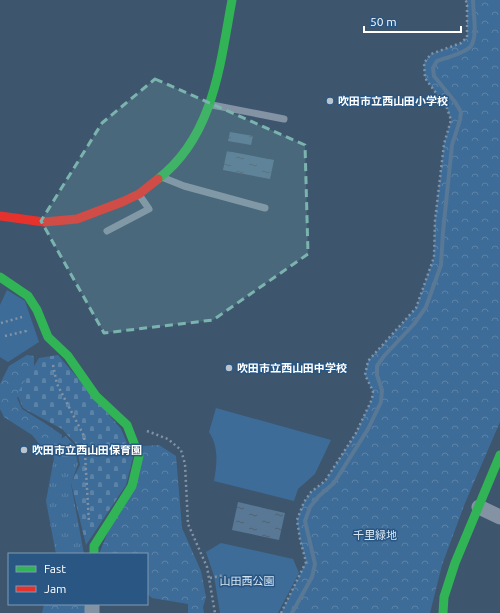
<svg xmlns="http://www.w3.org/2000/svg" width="500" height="613" font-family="Ubuntu,'Noto Sans JP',sans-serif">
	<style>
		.grass { fill: url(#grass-tufts) }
		.forest { fill: url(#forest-crowns) }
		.cemetery { fill: url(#cemetery-stones) }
		.park { fill: #3e6c98 }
		.water { fill: url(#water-ripples) }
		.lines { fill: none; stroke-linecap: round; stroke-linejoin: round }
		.stream { stroke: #587895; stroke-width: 4 }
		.path { stroke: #8393a4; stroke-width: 2.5; stroke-dasharray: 2 3; stroke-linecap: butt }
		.lane { stroke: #8393a4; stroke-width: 7 }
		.street { stroke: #8393a4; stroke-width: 15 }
		.fast { stroke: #30b455; stroke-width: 9 }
		.jam { stroke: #e5322d; stroke-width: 9 }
		.marked { fill: #7bb4af; fill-opacity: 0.2; stroke: #7bb4af; stroke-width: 3; stroke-dasharray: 8 5; stroke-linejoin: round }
		.poi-dot { fill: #bbc4cc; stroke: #295682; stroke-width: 1.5 }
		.labels { text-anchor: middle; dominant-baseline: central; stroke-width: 3; stroke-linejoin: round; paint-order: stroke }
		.poi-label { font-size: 11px; font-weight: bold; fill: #fff; stroke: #295682; text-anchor: start }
		.park-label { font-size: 11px; fill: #d5e6f5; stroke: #295682 }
	</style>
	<defs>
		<pattern id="grass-tufts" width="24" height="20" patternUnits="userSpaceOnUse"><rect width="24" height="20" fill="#3e6c98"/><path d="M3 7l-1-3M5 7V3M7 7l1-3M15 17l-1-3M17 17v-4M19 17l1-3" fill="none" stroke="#5b82a7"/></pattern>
		<pattern id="forest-crowns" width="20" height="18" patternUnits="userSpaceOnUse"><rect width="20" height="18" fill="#3e6c98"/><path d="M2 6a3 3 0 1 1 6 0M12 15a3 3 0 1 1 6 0" fill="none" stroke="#5b82a7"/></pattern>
		<pattern id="cemetery-stones" width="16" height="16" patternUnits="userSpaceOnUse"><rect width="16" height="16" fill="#3e6c98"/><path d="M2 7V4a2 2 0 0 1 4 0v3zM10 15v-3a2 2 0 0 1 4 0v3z" fill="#5b82a7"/></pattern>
		<pattern id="water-ripples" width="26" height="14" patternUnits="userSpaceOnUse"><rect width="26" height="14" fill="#587895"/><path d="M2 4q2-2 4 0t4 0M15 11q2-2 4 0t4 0" fill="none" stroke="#526270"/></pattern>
	</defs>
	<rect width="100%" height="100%" fill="#3d566e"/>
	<polygon class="grass" points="66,436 74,445 78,464 71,484 84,554 56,554 46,501 54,458 49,446"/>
	<g class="forest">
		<polygon points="467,0 500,0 500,422 465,503 442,565 430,613 281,613 306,562 300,539 297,520 304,502 311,492 325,481 356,433 372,399 373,391 365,375 368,361 416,308 434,257 435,220 444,144 451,120 447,108 425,78 424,63 431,54 461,43 467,37"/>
		<polygon points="27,355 34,356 34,370 17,398 22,409 46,424 62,435 60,449 46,452 32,435 4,417 0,409 0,384 9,366"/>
		<polygon points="159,445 176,456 182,528 201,571 206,597 203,607 204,613 188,613 188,604 152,598 147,594 147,554 99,554 143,446"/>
		<polygon points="44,604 84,604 86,613 42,613"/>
	</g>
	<polygon class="cemetery" points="58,355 121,429 133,457 126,485 86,545 71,483 80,465 76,444 62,429 23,408 17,394 39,358"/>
	<g class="park">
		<polygon points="7,290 25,301 39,342 8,362 0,357 0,305"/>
		<path d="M216 408 331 440 315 474 298 489 294 501 214 481C217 464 219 447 209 432Z"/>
		<polygon points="221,543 293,559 299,573 278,613 220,613 214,576 206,552"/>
	</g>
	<g class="water">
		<polygon points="230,132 253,136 251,145 228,141"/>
		<polygon points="227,151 274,160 270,179 223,170"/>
		<polygon points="238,502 285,513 279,540 232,530"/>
	</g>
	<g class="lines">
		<path class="stream" d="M292 613 312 577 315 564 305 521 310 507 319 496 334 483 368 429 381 402 382 390 377 375V366L384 356 414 324 426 307 441 265 443 232 452 145 460 120 461 112 455 102 434 76 433 68 437 61C445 58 466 53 471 46 478 36 473 12 473 0"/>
		<g class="path">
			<polyline points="1,323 22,317"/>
			<polyline points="5,336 26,331 26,329"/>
			<polyline points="53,365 57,384 84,436 89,523"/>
			<polyline points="147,431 168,439 181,450 185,464 188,524 207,567 215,613"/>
			<polyline points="210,578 224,575"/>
			<polyline points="281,613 306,562 300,539 297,520 304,502 311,492 325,481 356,433 372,399 373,391 365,375 368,361 416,308 434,257 435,220 444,144 451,120 447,108 425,78 424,63 431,54 461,43 467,37 467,2 464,0"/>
		</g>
		<g class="lane">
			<polyline points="212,105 284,119"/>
			<polyline points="164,178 184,186 265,208"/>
			<polyline points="107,231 149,209 140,196"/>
		</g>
		<g class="street">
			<polyline points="479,507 500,517"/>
			<polyline points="92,613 92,604"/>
		</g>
		<g class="fast">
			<path d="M158 179C214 136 220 64 232 0"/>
			<polyline points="0,277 28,296 37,310 48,337 68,356 96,396 127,425 139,456 132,486 94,546 94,554"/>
			<polyline points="443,613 444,597 455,563 500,455"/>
		</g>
		<polyline class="jam" points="0,216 44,222 77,219 122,202 139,194 158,179"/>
	</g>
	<path class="marked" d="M155 79 305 145 308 254 213 320 104 333 41 221 102 123Z"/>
	<g class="poi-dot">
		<circle cx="330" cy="101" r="4"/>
		<circle cx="229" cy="368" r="4"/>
		<circle cx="24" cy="450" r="4"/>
	</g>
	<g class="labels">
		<g class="poi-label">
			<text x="338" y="101">吹田市立西山田小学校</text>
			<text x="237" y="368">吹田市立西山田中学校</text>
			<text x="32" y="450">吹田市立西山田保育園</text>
		</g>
		<g class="park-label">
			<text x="375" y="535">千里緑地</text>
			<text x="247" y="581">山田西公園</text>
		</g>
	</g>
	<rect x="8" y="553" width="140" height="52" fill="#295682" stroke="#7f9ab4"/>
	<rect x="16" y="566" width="20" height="6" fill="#30b455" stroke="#7f9ab4"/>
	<text x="44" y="573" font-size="12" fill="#ffffff">Fast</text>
	<rect x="16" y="586" width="20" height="6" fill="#e5322d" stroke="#7f9ab4"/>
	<text x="44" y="593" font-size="12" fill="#ffffff">Jam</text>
	<path d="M364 26v6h97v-6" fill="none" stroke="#ffffff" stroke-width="2"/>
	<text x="370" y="26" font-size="12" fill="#ffffff" stroke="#295682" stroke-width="3" paint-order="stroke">50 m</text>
</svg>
